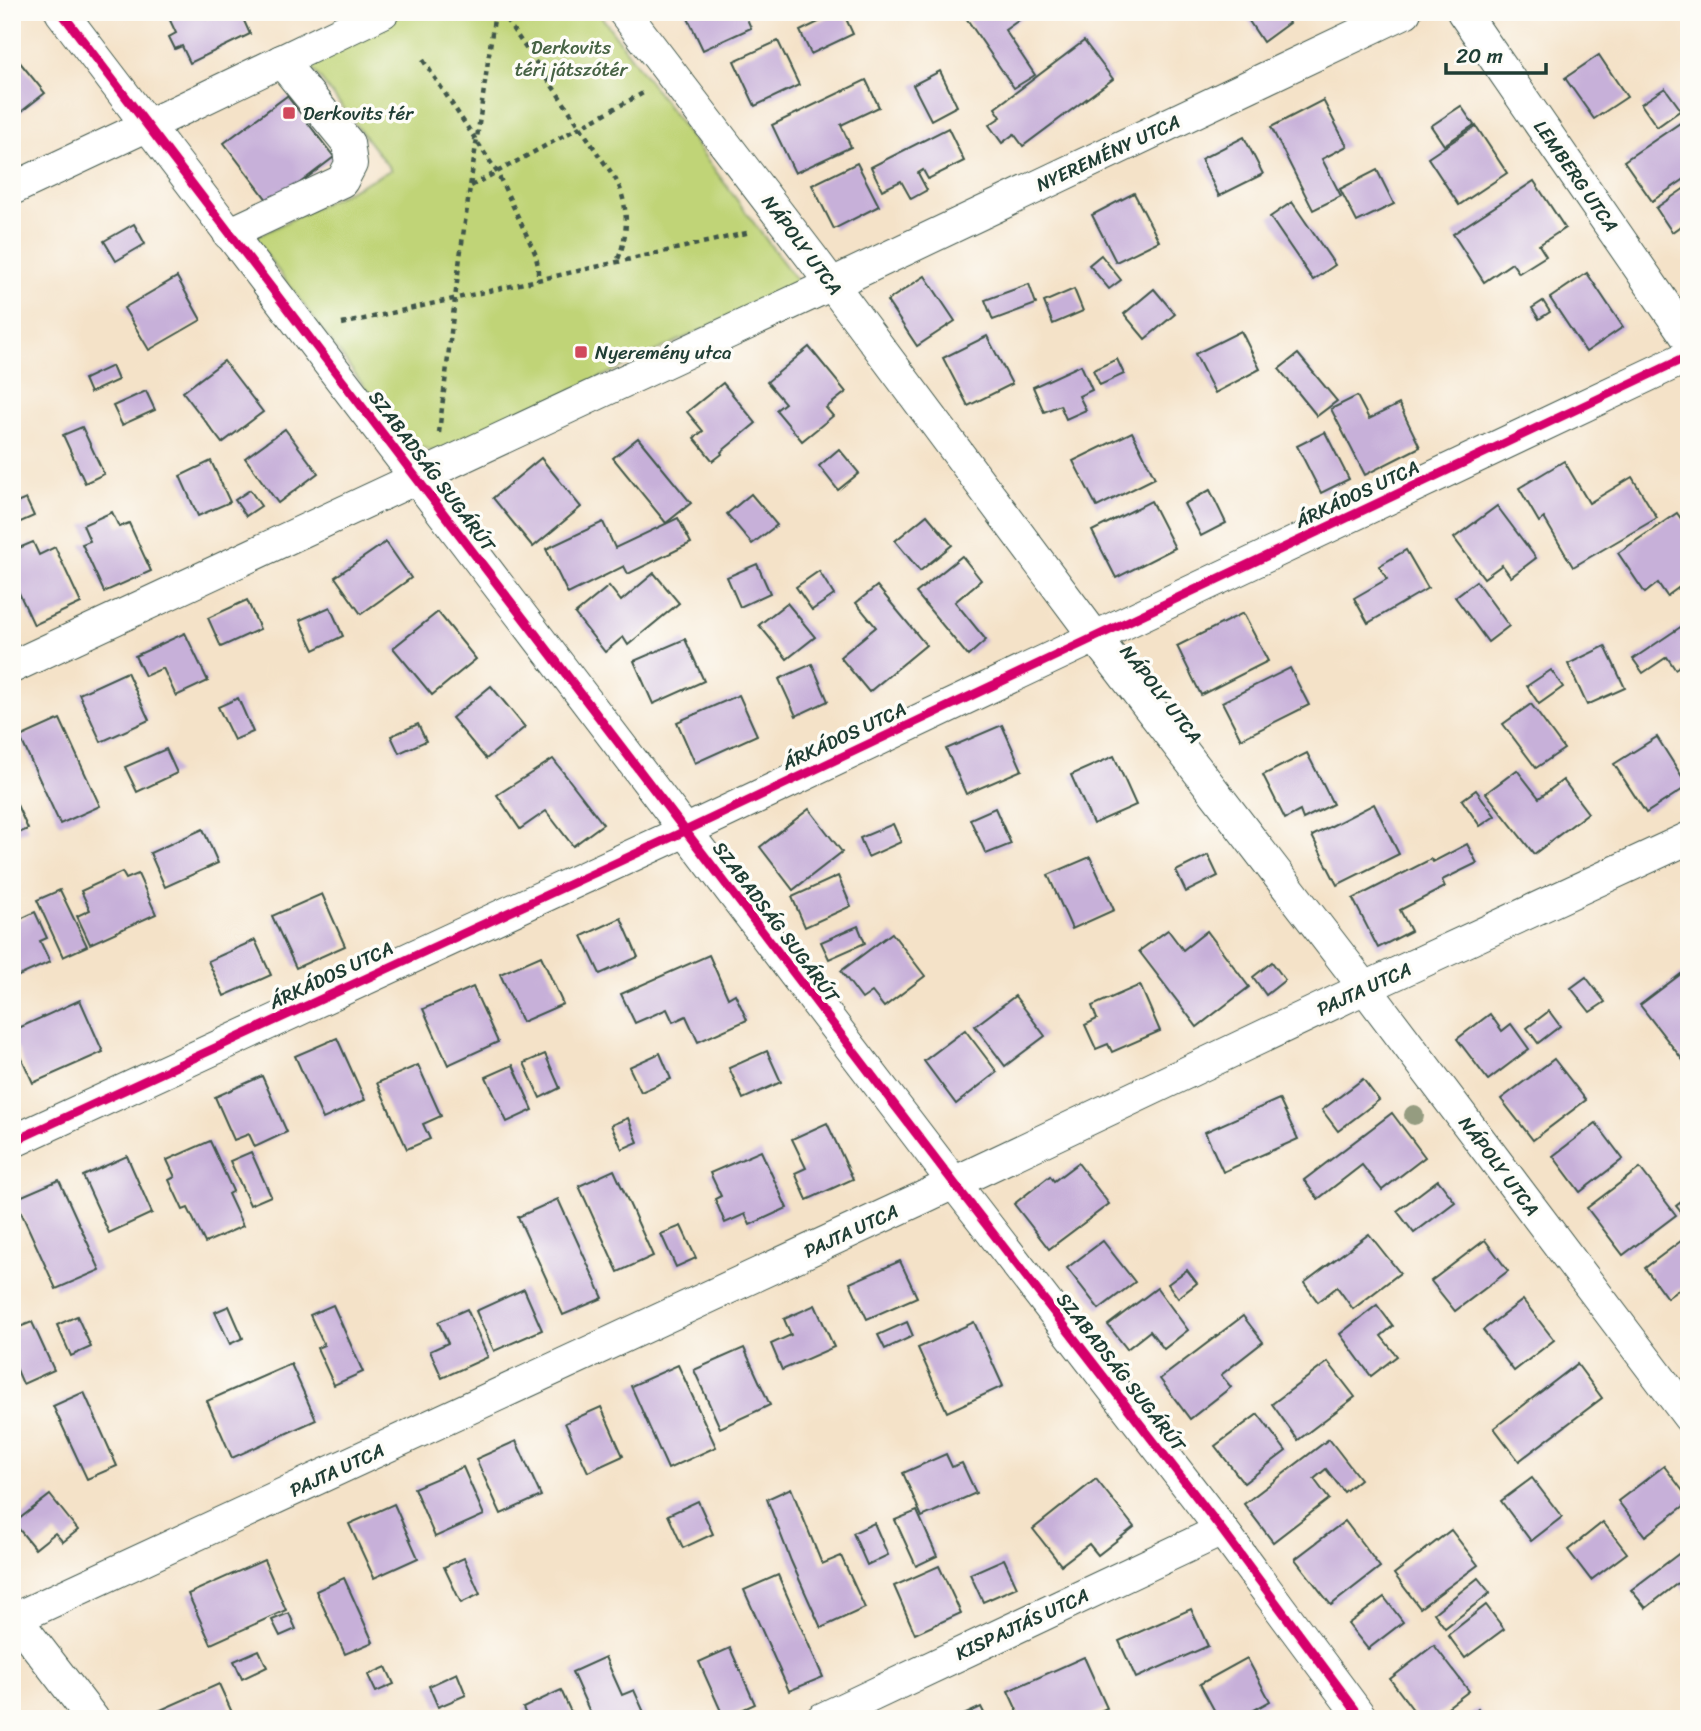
<svg xmlns="http://www.w3.org/2000/svg" width="1701" height="1731" font-family="Sriracha,sans-serif">
	<style>
		.green { fill: #c0d477; stroke: #708856; stroke-width: 2 }
		.building { fill: #c7b0d9 }
		.lines { fill: none; stroke-linecap: round; stroke-linejoin: round }
		.street-casing { stroke: #3f564a; stroke-width: 34 }
		.path { stroke: #3f564a; stroke-width: 4.5; stroke-dasharray: 5 5; stroke-linecap: butt }
		.street { stroke: #fff; stroke-width: 32 }
		.cycleway-casing { stroke: #fdfcf7; stroke-width: 13 }
		.cycleway { stroke: #d6006c; stroke-width: 9 }
		.tree { fill: #959c80 }
		.poi-dot { fill: #d1495b; stroke: #fdfcf7; stroke-width: 2.5 }
		.labels { text-anchor: middle; dominant-baseline: central; stroke-width: 7; stroke-linejoin: round; paint-order: stroke }
		.park-label { font-size: 19px; fill: #476345; stroke: #fdfcf7 }
		.poi-label { font-size: 19px; fill: #1f3d34; stroke: #fdfcf7; text-anchor: start }
		.street-label { font-size: 19px; fill: #1f3d34; stroke: #fdfcf7 }
	</style>
	<rect width="100%" height="100%" fill="#fdfcf7"/>
	<filter id="ink" filterUnits="userSpaceOnUse"><feTurbulence type="fractalNoise" baseFrequency=".0143" numOctaves="2"/><feDisplacementMap in="SourceGraphic" scale="14" xChannelSelector="R" yChannelSelector="G"/><feConvolveMatrix kernelMatrix="1 2 1 2 8 2 1 2 1" color-interpolation-filters="sRGB"/></filter>
	<filter id="wash" filterUnits="userSpaceOnUse"><feTurbulence type="fractalNoise" baseFrequency=".00686" numOctaves="4" result="noise"/><feDisplacementMap in="SourceGraphic" scale="28" xChannelSelector="R" yChannelSelector="G"/><feGaussianBlur stdDeviation="1.57" result="paint"/><feColorMatrix in="noise" values="0 0 0 0 0 0 0 0 0 0 0 0 0 0 0 0 0 1.4 0 .05"/><feComposite in="paint" operator="in"/></filter>
	<g filter="url(#wash)">
		<rect width="100%" height="100%" fill="#f4e2c8"/>
		<polygon class="green" points="406,12 598,12 799,284 439,453 406,443 254,238 391,170 308,63"/>
		<g id="blocks">
			<g class="building">
				<polygon points="176,12 204,12 207,19 221,12 240,12 250,34 190,63 182,46 175,49 169,37 176,33 168,16"/>
				<polygon points="685,12 744,12 751,28 703,50"/>
				<polygon points="839,12 843,12 853,34 811,54 800,31"/>
				<polygon points="962,12 1018,12 1022,18 1005,30 1035,75 1014,88"/>
				<polygon points="1255,12 1282,12 1289,23 1263,42 1247,18"/>
				<polygon points="778,41 799,85 755,106 734,61"/>
				<polygon points="1084,41 1113,79 1023,146 1014,134 1002,143 989,125 1001,117 995,108"/>
				<polygon points="1599,55 1627,97 1594,119 1565,78"/>
				<polygon points="18,60 45,93 12,119 12,64"/>
				<polygon points="940,71 957,106 931,120 913,85"/>
				<polygon points="866,80 879,107 841,125 851,147 795,173 772,125"/>
				<polygon points="1665,88 1681,110 1657,127 1641,104"/>
				<polygon points="287,96 334,157 271,205 224,143"/>
				<polygon points="1323,100 1347,146 1322,159 1341,196 1313,210 1271,127"/>
				<polygon points="1461,106 1474,125 1444,145 1431,126"/>
				<polygon points="1689,117 1689,176 1652,201 1624,161"/>
				<polygon points="1476,126 1507,173 1459,205 1428,158"/>
				<polygon points="948,128 964,161 928,179 923,170 918,173 927,190 911,199 901,181 882,190 871,167"/>
				<polygon points="1244,137 1263,174 1219,196 1201,159"/>
				<polygon points="857,163 879,206 834,229 812,185"/>
				<polygon points="1377,170 1394,204 1357,222 1340,189"/>
				<polygon points="1534,181 1565,228 1539,245 1546,256 1519,273 1512,263 1484,282 1453,234"/>
				<polygon points="1685,188 1689,193 1689,220 1672,232 1656,208"/>
				<polygon points="1134,193 1159,241 1116,262 1092,215"/>
				<polygon points="1292,202 1335,265 1313,280 1270,217"/>
				<polygon points="134,224 145,244 116,261 104,241"/>
				<polygon points="1101,255 1121,280 1109,289 1089,265"/>
				<polygon points="1587,273 1623,327 1586,352 1550,298"/>
				<polygon points="925,276 955,321 917,346 887,301"/>
				<polygon points="177,277 201,320 149,350 124,308"/>
				<polygon points="1029,284 1036,304 993,320 985,300"/>
				<polygon points="1074,289 1083,311 1053,324 1044,302"/>
				<polygon points="1154,289 1175,314 1145,339 1124,314"/>
				<polygon points="1543,301 1550,312 1539,319 1532,308"/>
				<polygon points="1241,331 1260,369 1215,393 1195,354"/>
				<polygon points="987,336 1012,384 968,406 943,358"/>
				<polygon points="809,347 846,392 826,408 833,416 802,441 776,410 785,403 767,382"/>
				<polygon points="1298,354 1337,401 1317,416 1279,369"/>
				<polygon points="1117,359 1124,374 1100,385 1093,370"/>
				<polygon points="224,361 263,412 222,443 183,392"/>
				<polygon points="1081,365 1092,390 1079,396 1086,410 1066,419 1060,405 1044,412 1033,387"/>
				<polygon points="112,366 118,380 90,393 84,379"/>
				<polygon points="723,383 756,423 721,452 722,454 713,461 694,438 703,431 687,412"/>
				<polygon points="146,391 155,410 122,425 113,406"/>
				<polygon points="1357,396 1369,419 1399,404 1420,447 1365,475 1331,409"/>
				<polygon points="82,427 104,474 85,483 63,435"/>
				<polygon points="285,429 318,473 278,503 245,458"/>
				<polygon points="1132,432 1155,478 1097,507 1073,461"/>
				<polygon points="1325,432 1349,479 1321,493 1297,446"/>
				<polygon points="638,438 691,503 666,523 613,458"/>
				<polygon points="839,449 859,473 838,490 819,466"/>
				<polygon points="541,458 581,507 533,547 493,498"/>
				<polygon points="211,461 230,502 198,516 180,476"/>
				<polygon points="1564,461 1589,503 1632,477 1657,518 1573,567 1544,518 1539,522 1519,488"/>
				<polygon points="250,490 261,506 246,516 235,500"/>
				<polygon points="1210,490 1226,523 1201,536 1184,504"/>
				<polygon points="751,494 777,525 752,544 727,514"/>
				<polygon points="26,499 34,516 16,524 12,517 12,505"/>
				<polygon points="1151,501 1175,548 1116,578 1092,531"/>
				<polygon points="1497,506 1536,558 1511,577 1502,565 1484,578 1454,538"/>
				<polygon points="112,512 119,527 129,523 151,571 104,592 82,544 90,541 83,525"/>
				<polygon points="1677,513 1689,530 1689,580 1667,596 1658,583 1645,593 1618,553"/>
				<polygon points="927,515 952,545 920,571 895,541"/>
				<polygon points="678,518 691,543 628,574 624,566 568,594 546,549 603,522 615,548"/>
				<polygon points="33,542 39,555 55,547 81,603 34,625 12,578 12,551"/>
				<polygon points="386,542 411,578 361,614 335,577"/>
				<polygon points="1406,550 1428,588 1368,623 1354,598 1387,579 1379,566"/>
				<polygon points="962,556 981,580 955,602 986,640 968,656 916,593"/>
				<polygon points="757,564 770,593 740,607 727,577"/>
				<polygon points="819,571 834,595 812,610 796,587"/>
				<polygon points="654,573 679,603 628,645 623,637 605,652 575,614 609,586 621,601"/>
				<polygon points="1476,581 1509,626 1488,642 1455,597"/>
				<polygon points="877,586 926,645 869,692 840,657 876,627 856,603"/>
				<polygon points="247,600 260,629 221,647 208,618"/>
				<polygon points="787,603 815,637 787,659 759,625"/>
				<polygon points="330,607 343,636 314,650 300,620"/>
				<polygon points="438,612 476,659 432,695 393,648"/>
				<polygon points="1243,613 1268,661 1201,695 1177,646"/>
				<polygon points="1685,624 1689,629 1689,660 1675,669 1667,657 1643,673 1633,659"/>
				<polygon points="185,633 208,681 176,696 163,668 145,676 135,656"/>
				<polygon points="685,639 704,681 653,704 634,661"/>
				<polygon points="1605,646 1625,688 1587,705 1568,664"/>
				<polygon points="812,664 828,701 796,716 779,679"/>
				<polygon points="1290,668 1309,705 1241,739 1222,702"/>
				<polygon points="1551,670 1563,687 1539,704 1527,686"/>
				<polygon points="127,672 149,720 101,742 79,694"/>
				<polygon points="491,686 525,727 486,759 452,718"/>
				<polygon points="739,695 757,735 695,763 677,722"/>
				<polygon points="238,698 253,732 234,740 218,707"/>
				<polygon points="1531,704 1564,749 1536,768 1503,724"/>
				<polygon points="60,719 100,806 60,824 20,737"/>
				<polygon points="418,724 426,741 399,753 391,736"/>
				<polygon points="1002,725 1022,770 966,794 946,749"/>
				<polygon points="1657,737 1688,786 1646,813 1614,764"/>
				<polygon points="166,749 177,773 137,792 125,767"/>
				<polygon points="1307,753 1333,804 1303,819 1300,811 1285,819 1263,775"/>
				<polygon points="1114,756 1136,805 1093,824 1071,775"/>
				<polygon points="553,759 603,824 573,846 546,811 520,829 497,795"/>
				<polygon points="1517,770 1539,798 1563,780 1588,813 1534,854 1486,793"/>
				<polygon points="1476,790 1495,816 1480,826 1462,800"/>
				<polygon points="12,794 28,829 12,836"/>
				<polygon points="1374,804 1399,854 1337,885 1312,836"/>
				<polygon points="995,808 1011,844 986,854 970,819"/>
				<polygon points="809,809 842,852 793,890 760,847"/>
				<polygon points="893,824 901,842 868,857 860,838"/>
				<polygon points="203,829 218,863 165,887 150,853"/>
				<polygon points="1467,844 1477,863 1442,880 1445,887 1400,910 1411,931 1378,948 1353,899 1431,859 1433,862"/>
				<polygon points="1208,855 1218,876 1186,892 1176,871"/>
				<polygon points="1090,857 1114,910 1072,929 1048,875"/>
				<polygon points="122,872 126,879 138,874 156,914 90,944 77,916 90,910 81,891"/>
				<polygon points="838,876 851,906 805,927 792,897"/>
				<polygon points="60,890 87,946 63,957 37,900"/>
				<polygon points="322,894 345,946 296,968 272,916"/>
				<polygon points="35,912 47,938 40,941 50,962 12,979 12,923"/>
				<polygon points="621,918 638,957 600,974 582,936"/>
				<polygon points="858,926 865,943 829,959 821,942"/>
				<polygon points="1168,930 1183,950 1207,931 1249,987 1197,1027 1139,951"/>
				<polygon points="892,933 925,976 884,1007 872,992 862,999 841,971"/>
				<polygon points="255,940 271,975 224,996 208,961"/>
				<polygon points="709,955 728,998 735,994 747,1020 698,1042 686,1016 673,1022 667,1009 635,1023 621,994"/>
				<polygon points="541,956 563,1004 522,1022 500,974"/>
				<polygon points="1272,962 1285,980 1266,995 1253,977"/>
				<polygon points="1681,974 1689,984 1689,1068 1640,1005"/>
				<polygon points="1586,977 1605,1002 1590,1012 1571,988"/>
				<polygon points="1140,985 1160,1031 1112,1052 1108,1044 1096,1049 1085,1025 1097,1019 1092,1006"/>
				<polygon points="473,987 498,1042 448,1065 423,1009"/>
				<polygon points="1015,996 1045,1036 1005,1066 975,1026"/>
				<polygon points="80,1000 103,1052 33,1083 12,1037 12,1031"/>
				<polygon points="1549,1011 1560,1026 1538,1043 1527,1028"/>
				<polygon points="1490,1014 1502,1031 1511,1024 1529,1049 1488,1080 1457,1039"/>
				<polygon points="965,1030 997,1072 956,1104 924,1061"/>
				<polygon points="337,1038 365,1100 323,1119 295,1056"/>
				<polygon points="767,1051 781,1082 743,1099 729,1068"/>
				<polygon points="660,1053 671,1079 641,1092 629,1067"/>
				<polygon points="545,1054 560,1088 540,1098 524,1063"/>
				<polygon points="1554,1059 1586,1100 1533,1140 1501,1099"/>
				<polygon points="418,1065 441,1116 423,1124 430,1139 407,1149 377,1083"/>
				<polygon points="513,1065 533,1110 507,1122 486,1077"/>
				<polygon points="262,1076 287,1132 255,1147 249,1134 234,1140 215,1097"/>
				<polygon points="1363,1079 1379,1100 1338,1131 1322,1110"/>
				<polygon points="1279,1099 1298,1139 1223,1172 1205,1132"/>
				<polygon points="1392,1113 1425,1157 1382,1190 1362,1165 1318,1199 1304,1180"/>
				<polygon points="628,1118 638,1142 622,1149 611,1125"/>
				<polygon points="827,1123 853,1179 807,1200 795,1173 806,1168 792,1139"/>
				<polygon points="1596,1123 1623,1159 1580,1192 1553,1156"/>
				<polygon points="210,1141 233,1191 228,1194 243,1226 205,1243 188,1208 183,1210 169,1180 175,1177 167,1160"/>
				<polygon points="761,1151 787,1208 750,1225 745,1214 725,1223 715,1199 721,1196 710,1173"/>
				<polygon points="251,1152 271,1196 250,1205 230,1161"/>
				<polygon points="127,1156 152,1213 109,1233 83,1176"/>
				<polygon points="1078,1163 1109,1204 1049,1249 1014,1204 1050,1176 1054,1181"/>
				<polygon points="1640,1168 1676,1215 1623,1255 1587,1208"/>
				<polygon points="614,1170 653,1256 618,1272 579,1186"/>
				<polygon points="59,1180 100,1270 56,1289 15,1199"/>
				<polygon points="1438,1180 1455,1202 1414,1233 1397,1211"/>
				<polygon points="1689,1196 1689,1222 1676,1206"/>
				<polygon points="558,1199 603,1298 563,1315 518,1217"/>
				<polygon points="681,1226 696,1258 676,1267 661,1234"/>
				<polygon points="1369,1234 1400,1273 1353,1309 1337,1287 1318,1302 1304,1283"/>
				<polygon points="1689,1235 1689,1282 1667,1298 1645,1268"/>
				<polygon points="1485,1240 1508,1271 1455,1311 1431,1281"/>
				<polygon points="1103,1241 1135,1282 1099,1309 1067,1268"/>
				<polygon points="900,1261 917,1297 867,1319 850,1283"/>
				<polygon points="1187,1270 1197,1283 1178,1298 1168,1284"/>
				<polygon points="1157,1288 1188,1330 1164,1349 1150,1331 1127,1349 1108,1325"/>
				<polygon points="524,1289 542,1330 494,1351 476,1311"/>
				<polygon points="1523,1300 1554,1340 1514,1371 1483,1330"/>
				<polygon points="333,1305 363,1372 334,1385 317,1348 324,1345 310,1315"/>
				<polygon points="815,1305 834,1347 782,1370 771,1344 791,1335 784,1319"/>
				<polygon points="1377,1305 1393,1326 1381,1336 1397,1356 1371,1376 1340,1334"/>
				<polygon points="229,1306 243,1338 230,1344 215,1312"/>
				<polygon points="467,1309 488,1357 442,1378 430,1351 448,1343 438,1322"/>
				<polygon points="77,1316 91,1347 71,1356 57,1325"/>
				<polygon points="1243,1316 1263,1342 1221,1375 1231,1387 1190,1419 1160,1379"/>
				<polygon points="32,1322 54,1370 23,1384 12,1358 12,1330"/>
				<polygon points="907,1322 913,1336 885,1349 878,1335"/>
				<polygon points="974,1322 1003,1386 947,1412 918,1348"/>
				<polygon points="744,1348 770,1405 720,1428 694,1370"/>
				<polygon points="1328,1362 1355,1397 1298,1440 1272,1404"/>
				<polygon points="291,1364 316,1420 232,1458 207,1401"/>
				<polygon points="1577,1364 1602,1398 1519,1461 1494,1428"/>
				<polygon points="678,1365 716,1447 668,1469 631,1386"/>
				<polygon points="84,1392 117,1466 87,1479 53,1406"/>
				<polygon points="601,1407 623,1456 588,1472 565,1423"/>
				<polygon points="1258,1414 1286,1451 1244,1483 1215,1446"/>
				<polygon points="1329,1439 1360,1479 1344,1492 1326,1469 1314,1479 1329,1499 1273,1542 1244,1504"/>
				<polygon points="516,1441 541,1496 501,1514 476,1459"/>
				<polygon points="946,1454 952,1467 962,1463 976,1493 922,1517 903,1473"/>
				<polygon points="1664,1466 1689,1499 1689,1502 1645,1536 1618,1501"/>
				<polygon points="463,1467 484,1515 435,1537 414,1488"/>
				<polygon points="1532,1478 1562,1517 1531,1541 1501,1501"/>
				<polygon points="1096,1479 1134,1527 1098,1555 1089,1544 1061,1565 1033,1529"/>
				<polygon points="791,1488 822,1564 841,1556 865,1608 821,1628 791,1561 767,1499"/>
				<polygon points="50,1495 78,1530 63,1542 55,1533 35,1549 14,1523"/>
				<polygon points="698,1501 713,1534 683,1548 668,1515"/>
				<polygon points="394,1504 418,1558 374,1578 349,1524"/>
				<polygon points="917,1511 937,1556 916,1566 895,1520"/>
				<polygon points="1345,1521 1380,1567 1331,1605 1295,1559"/>
				<polygon points="1603,1522 1627,1553 1591,1580 1568,1550"/>
				<polygon points="874,1523 888,1555 867,1565 853,1533"/>
				<polygon points="1451,1530 1478,1565 1420,1608 1394,1574"/>
				<polygon points="1689,1546 1689,1597 1678,1583 1646,1608 1631,1590"/>
				<polygon points="464,1558 480,1594 461,1603 444,1567"/>
				<polygon points="1004,1559 1017,1587 983,1602 970,1574"/>
				<polygon points="264,1560 286,1610 211,1644 188,1594"/>
				<polygon points="939,1566 961,1613 915,1634 894,1586"/>
				<polygon points="778,1575 823,1677 789,1691 744,1590"/>
				<polygon points="344,1578 373,1642 345,1654 316,1591"/>
				<polygon points="1478,1578 1490,1593 1445,1628 1434,1613"/>
				<polygon points="1384,1597 1403,1622 1368,1649 1348,1624"/>
				<polygon points="1486,1605 1504,1629 1465,1658 1448,1635"/>
				<polygon points="1191,1609 1208,1646 1136,1678 1119,1641"/>
				<polygon points="289,1613 296,1629 280,1636 272,1620"/>
				<polygon points="1434,1645 1469,1691 1432,1719 1420,1719 1390,1679"/>
				<polygon points="730,1648 755,1704 724,1718 699,1662"/>
				<polygon points="259,1650 267,1667 242,1679 234,1661"/>
				<polygon points="605,1657 622,1695 634,1690 647,1719 593,1719 572,1672"/>
				<polygon points="1084,1657 1107,1708 1089,1716 1090,1719 1021,1719 1008,1691"/>
				<polygon points="1247,1658 1270,1701 1247,1714 1249,1719 1219,1719 1200,1684"/>
				<polygon points="386,1667 394,1684 376,1692 368,1675"/>
				<polygon points="457,1673 466,1695 438,1707 429,1686"/>
				<polygon points="219,1684 235,1719 159,1719 156,1712"/>
				<polygon points="561,1690 574,1719 528,1719 523,1708"/>
				<polygon points="981,1707 987,1719 955,1719"/>
				<polygon points="1478,1708 1486,1719 1465,1719"/>
			</g>
		</g>
	</g>
	<g filter="url(#ink)">
		<use href="#blocks" fill-opacity="0" stroke="#3f564a" stroke-width="2"/>
		<g class="lines">
			<defs>
				<g id="street">
					<polyline points="61,12 954,1183 1222,1530 1362,1719"/>
					<polyline points="624,12 813,259 1095,637 1365,988 1689,1417"/>
					<polyline points="1463,12 1689,340"/>
					<polyline points="12,189 178,111 383,12"/>
					<polyline points="229,234 342,181 351,164 348,143 281,61"/>
					<polyline points="12,667 832,284 1405,12"/>
					<polyline points="12,1142 685,831 1689,356"/>
					<polyline points="12,1614 93,1719"/>
					<polyline points="12,1620 924,1197 1365,988 1689,838"/>
					<polyline points="822,1719 1222,1530"/>
				</g>
			</defs>
			<use href="#street" class="street-casing"/>
			<g class="path">
				<path d="M501 12C533 59 567 106 598 154 606 166 619 180 622 195 629 219 626 240 617 262"/>
				<polyline points="423,60 497,172 535,253 538,266 538,280"/>
				<polyline points="471,186 645,92"/>
				<polyline points="342,324 751,232"/>
				<polyline points="439,433 460,257 495,12"/>
			</g>
			<use href="#street" class="street"/>
			<defs>
				<g id="cycleway">
					<polyline points="61,12 954,1183 1222,1530 1362,1719"/>
					<polyline points="12,1142 685,831 1689,356"/>
				</g>
			</defs>
			<use href="#cycleway" class="cycleway-casing"/>
			<use href="#cycleway" class="cycleway"/>
		</g>
		<circle class="tree" cx="1414" cy="1115" r="10"/>
	</g>
	<g class="poi-dot">
		<rect x="282" y="106" width="14" height="14" rx="3.5"/>
		<rect x="574" y="345" width="14" height="14" rx="3.5"/>
	</g>
	<g class="labels">
		<g class="park-label">
			<text x="571" y="47">Derkovits<tspan x="571" dy="22">téri játszótér</tspan></text>
		</g>
		<g class="poi-label">
			<text x="303" y="113">Derkovits tér</text>
			<text x="595" y="352">Nyeremény utca</text>
		</g>
		<g class="street-label">
			<text transform="translate(1108 153) rotate(-25)">NYEREMÉNY UTCA</text>
			<text transform="translate(1576 176) rotate(55)">LEMBERG UTCA</text>
			<text transform="translate(802 245) rotate(53)">NÁPOLY UTCA</text>
			<text transform="translate(432 471) rotate(53)">SZABADSÁG SUGÁRÚT</text>
			<text transform="translate(1357 494) rotate(-25)">ÁRKÁDOS UTCA</text>
			<text transform="translate(1161 694) rotate(52)">NÁPOLY UTCA</text>
			<text transform="translate(844 736) rotate(-25)">ÁRKÁDOS UTCA</text>
			<text transform="translate(776 922) rotate(53)">SZABADSÁG SUGÁRÚT</text>
			<text transform="translate(331 975) rotate(-25)">ÁRKÁDOS UTCA</text>
			<text transform="translate(1364 989) rotate(-25)">PAJTA UTCA</text>
			<text transform="translate(1499 1166) rotate(53)">NÁPOLY UTCA</text>
			<text transform="translate(851 1231) rotate(-25)">PAJTA UTCA</text>
			<text transform="translate(1121 1372) rotate(52)">SZABADSÁG SUGÁRÚT</text>
			<text transform="translate(337 1470) rotate(-25)">PAJTA UTCA</text>
			<text transform="translate(1022 1624) rotate(-25)">KISPAJTÁS UTCA</text>
		</g>
	</g>
	<rect width="1701" height="1731" fill="none" stroke="#fdfcf7" stroke-width="42"/>
	<path d="M1446 63v10h100v-10" fill="none" stroke="#1f3d34" stroke-width="3.5"/>
	<text x="1456" y="63" font-size="21" fill="#1f3d34" stroke="#fdfcf7" stroke-width="5" paint-order="stroke">20 m</text>
</svg>
